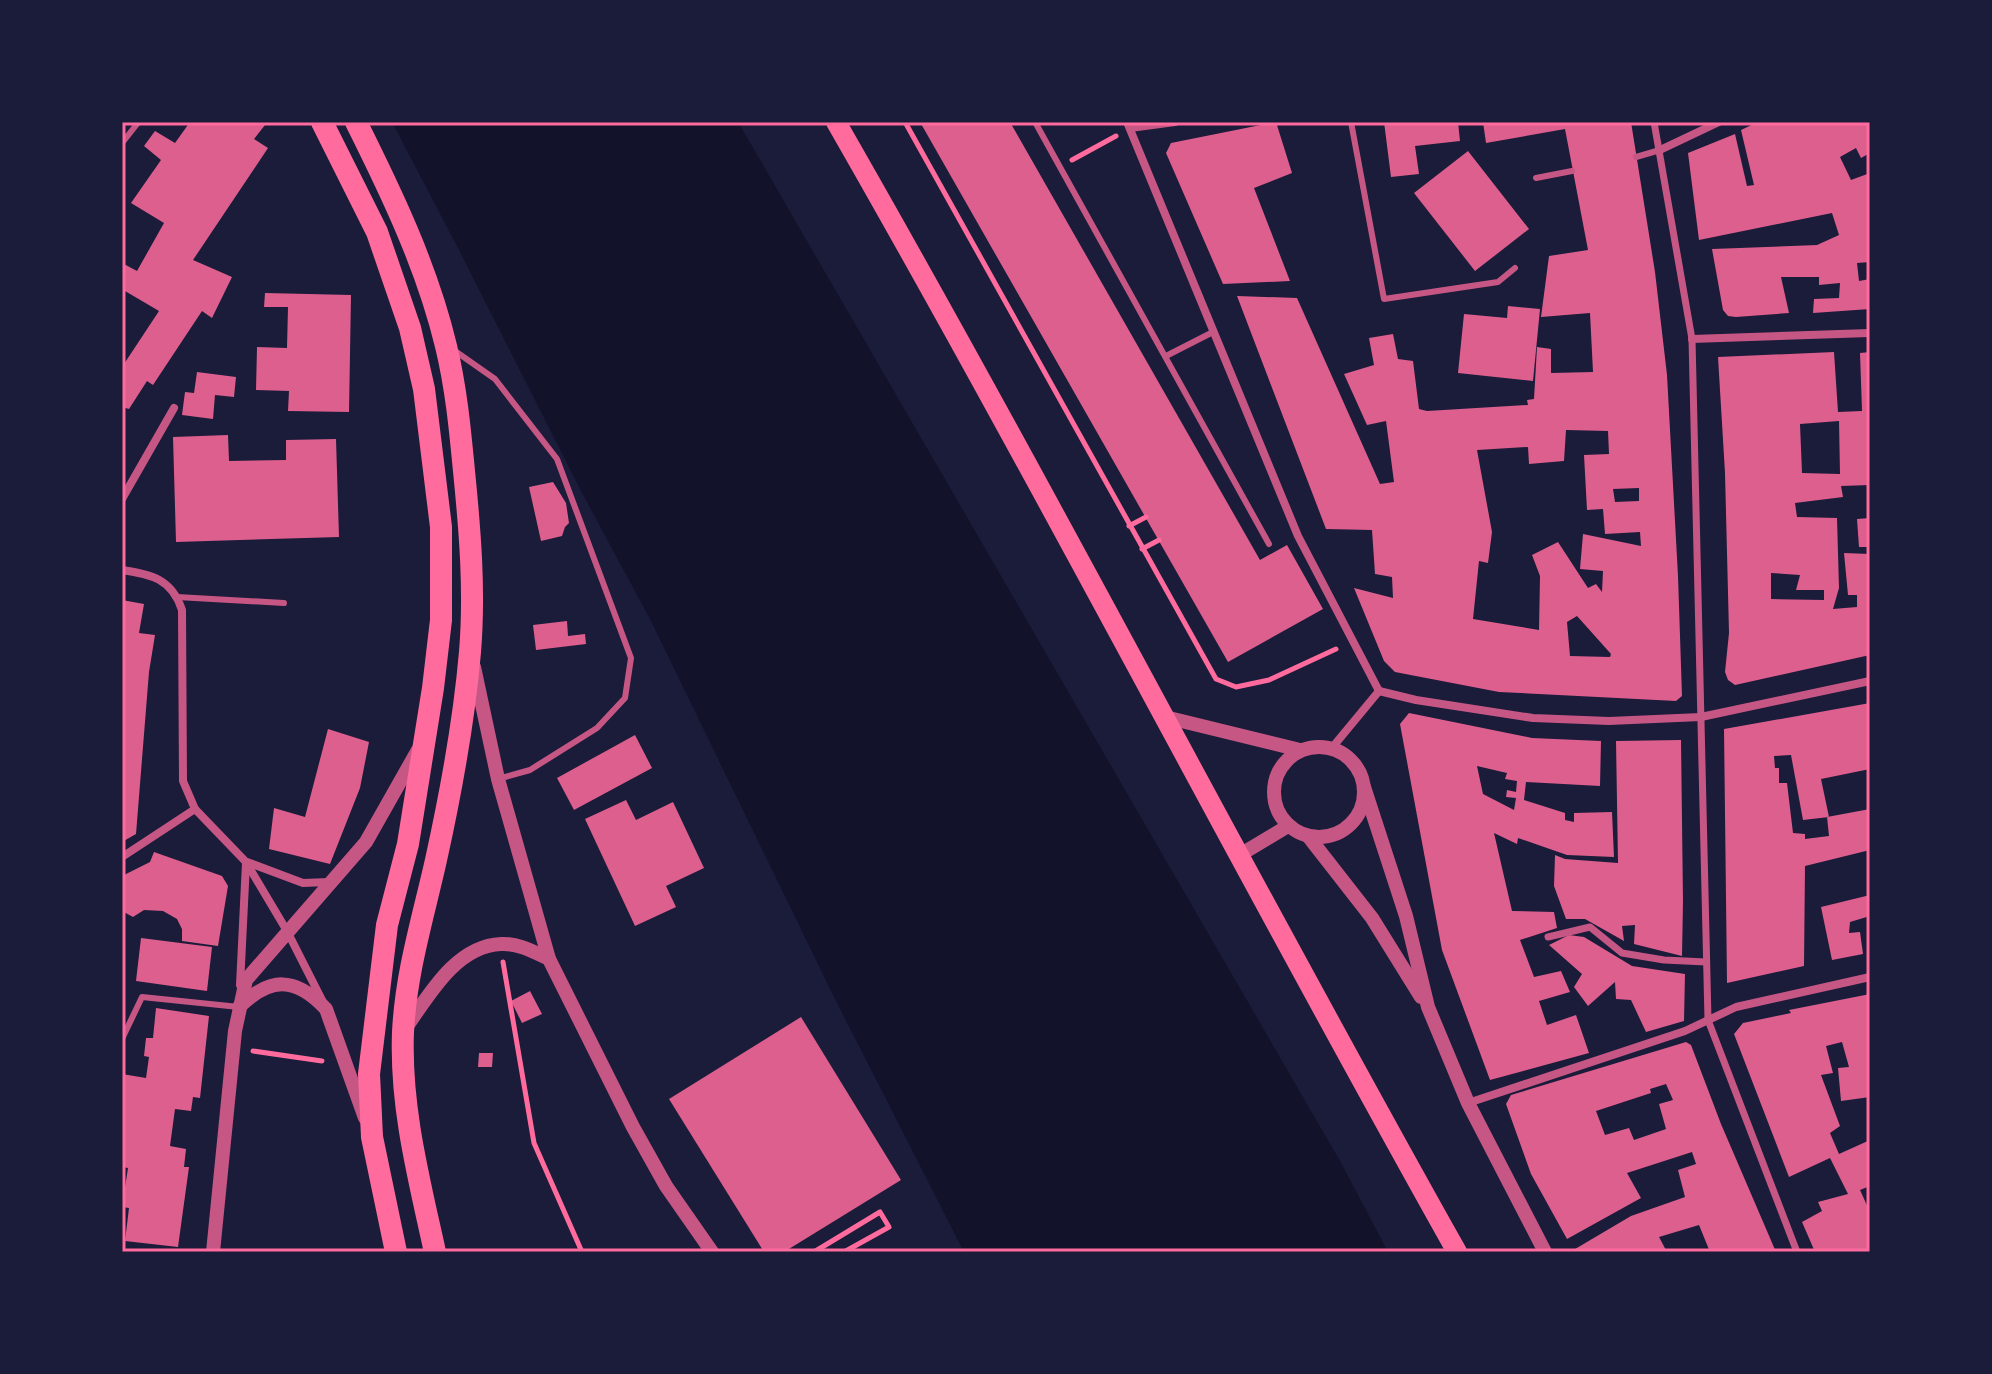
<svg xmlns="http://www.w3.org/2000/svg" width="1992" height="1374" font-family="Mulish,sans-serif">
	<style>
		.water { fill: #12122b }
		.building { fill: #dd5f8e; fill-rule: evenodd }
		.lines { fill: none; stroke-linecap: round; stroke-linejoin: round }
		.path { stroke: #ff6b9d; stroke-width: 5 }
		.service { stroke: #c65784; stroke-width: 6 }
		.pedestrian { stroke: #c65784; stroke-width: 7 }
		.minor { stroke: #c65784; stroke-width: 8 }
		.tertiary { stroke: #c65784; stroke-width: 14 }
		.primary { stroke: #ff6b9d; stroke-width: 20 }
		.trunk { stroke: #ff6b9d; stroke-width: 22 }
		.neatline { fill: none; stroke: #ff6b9d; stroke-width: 3 }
	</style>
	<rect width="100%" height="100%" fill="#1b1b3a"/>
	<polygon class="water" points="392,122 738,122 1340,1161 1388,1252 964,1252 834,997 650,619 580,489 457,246"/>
	<g class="building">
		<polygon points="190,122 261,122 265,125 254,139 268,148 193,260 232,277 212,318 202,311 153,385 147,381 129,409 122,407 122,367 159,311 125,291 122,296 122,263 137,271 164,223 131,203 161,160 144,146 155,131 175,143"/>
		<polygon points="920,122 1010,122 1260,560 1287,545 1323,609 1228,662"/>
		<polygon points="1276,122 1292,173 1254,188 1290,281 1223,284 1166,153 1171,143"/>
		<polygon points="1384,122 1458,122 1460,141 1415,146 1419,174 1391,177"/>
		<path d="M1483 122H1631L1655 272 1667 375 1678 576 1682 696 1676 701 1499 692 1395 672 1384 661 1354 588 1393 598 1392 577 1375 574 1372 530 1326 529 1237 296 1297 298 1380 484 1394 482 1386 421 1367 425 1344 374 1374 365 1369 338 1393 334 1398 359 1413 361 1419 409 1427 411 1528 405 1527 400 1534 399 1537 347 1551 349V373L1593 372 1590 313 1541 317 1549 256 1588 250 1565 129 1486 143ZM1566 430 1608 431 1609 454 1584 455 1587 510 1603 509 1605 534 1640 532 1641 546 1583 534 1580 569 1603 571 1602 592 1596 584 1588 588 1558 542 1532 555 1540 576 1539 630 1473 619 1479 561 1488 563 1492 532 1477 450 1528 447 1529 464 1564 461ZM1639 488V501L1615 502 1613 489ZM1577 616 1611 654 1610 657 1570 656 1567 622Z"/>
		<polygon points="1758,122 1870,122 1870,153 1861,158 1856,148 1840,157 1851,180 1870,173 1870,262 1857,263 1859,281 1870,279 1870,309 1813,313 1814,299 1839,298 1840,283 1819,285 1819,277 1781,277 1789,313 1736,317 1728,316 1723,310 1712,249 1817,245 1839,235 1832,213 1699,240 1688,153 1735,134 1747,186 1754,185 1741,130"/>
		<polygon points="1468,151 1529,229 1475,271 1414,193"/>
		<polygon points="265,293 351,295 349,412 288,411 289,391 256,390 257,347 287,348 288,307 264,307"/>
		<polygon points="1508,306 1540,309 1533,381 1458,373 1464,314 1507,318"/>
		<path d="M1834 352 1838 412 1862 411 1860 353 1870 352V485L1841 486 1843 497 1795 503 1797 517 1837 518 1839 588 1833 609 1857 607V595H1848L1844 553 1870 554V655L1735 685 1728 680 1725 672 1729 633 1725 473 1718 357ZM1839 421 1840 474 1802 473 1800 424ZM1771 573 1800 575 1796 590H1824V600L1771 599Z"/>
		<polygon points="197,372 236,377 234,397 215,395 213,419 182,415 185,392 194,393"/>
		<polygon points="228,435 229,461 286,460 286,440 336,439 339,537 176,542 173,437"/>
		<polygon points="553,482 566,503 569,523 565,527 562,536 541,541 529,487"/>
		<polygon points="1870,518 1870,547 1859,547 1857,519"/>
		<polygon points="122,600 144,604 139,633 155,635 149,672 136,834 122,842"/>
		<polygon points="567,621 568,636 585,634 586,644 536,650 533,625"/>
		<polygon points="1870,703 1870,769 1821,779 1829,817 1803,820 1791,755 1774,756 1775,768 1779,768 1779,783 1787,783 1793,833 1805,834 1805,839 1829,836 1827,817 1870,809 1870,850 1805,866 1804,966 1727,983 1724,729"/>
		<path d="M1409 713 1532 738 1601 741 1600 786 1526 782 1524 800 1565 813V820L1574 822V813L1612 812 1614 857 1567 855 1518 838 1517 844 1494 833 1512 911 1554 912 1557 928 1520 940 1534 977 1561 971 1570 992 1539 1001 1547 1025 1576 1015 1589 1053 1490 1080 1442 950 1400 724ZM1477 766 1507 773 1505 779 1517 781 1516 792 1507 790 1506 797 1516 798 1514 810 1483 794Z"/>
		<polygon points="328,729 369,742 360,788 330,864 269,849 274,808 305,817"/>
		<polygon points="635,735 652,768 574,810 557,778"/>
		<polygon points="1681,740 1683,901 1682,956 1634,944 1635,925 1622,926 1624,941 1585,919 1566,919 1554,886 1555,855 1565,859 1618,863 1616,741"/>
		<polygon points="626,800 636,820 673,802 704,868 666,886 676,907 635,926 585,819"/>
		<polygon points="154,852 222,876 228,886 218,946 182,941 182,929 177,919 163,911 144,910 133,917 122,911 122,876 150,862"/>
		<polygon points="1870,895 1870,916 1850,922 1849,933 1860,932 1863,954 1832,960 1821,907"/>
		<polygon points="1569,935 1584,937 1632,966 1685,974 1684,1021 1646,1032 1631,1000 1616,999 1615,982 1588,1006 1574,987 1582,974 1549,945"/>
		<polygon points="141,938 212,947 207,991 136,981"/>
		<polygon points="530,991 542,1014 522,1023 511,1001"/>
		<polygon points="1870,994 1870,1097 1841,1101 1838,1068 1849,1067 1842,1042 1826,1046 1833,1073 1821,1075 1840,1126 1830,1133 1839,1154 1870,1140 1870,1186 1860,1190 1870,1212 1870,1252 1815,1252 1802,1222 1822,1211 1818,1202 1848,1194 1830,1158 1789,1177 1734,1034 1743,1023 1791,1013 1789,1010"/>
		<polygon points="156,1008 209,1016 200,1098 193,1097 191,1111 175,1109 170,1146 186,1149 184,1167 189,1167 178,1247 125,1241 129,1208 122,1207 128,1168 122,1167 122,1074 146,1078 149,1057 144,1056 146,1038 153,1038"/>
		<polygon points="801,1017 901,1180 784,1252 764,1252 669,1099"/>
		<path d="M1686 1042 1691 1045 1721 1124 1776 1252H1710L1699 1225 1659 1237 1667 1252H1570L1631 1216 1685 1197 1678 1170 1696 1164 1692 1152 1627 1173 1641 1198 1567 1239 1531 1174 1506 1104 1511 1095ZM1666 1084 1673 1100 1659 1104 1666 1129 1634 1140 1629 1128 1605 1135 1596 1111 1651 1093 1650 1089Z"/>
		<polygon points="479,1053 493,1053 492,1067 478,1067"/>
	</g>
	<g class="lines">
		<g class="path">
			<polyline points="905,122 1216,679 1236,687 1269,680 1336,649"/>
			<polyline points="1072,160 1116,136"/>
			<polyline points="1129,526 1146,517"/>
			<polyline points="1142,549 1159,540"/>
			<polyline points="503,962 534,1143 582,1252"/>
			<polyline points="253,1051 322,1061"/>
			<polyline points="814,1252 880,1212 889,1227 844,1252"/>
		</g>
		<g class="service">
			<polyline points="1035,122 1269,544"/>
			<polyline points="1351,122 1384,299 1498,282 1515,268"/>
			<polyline points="122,143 137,124"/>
			<polyline points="1636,157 1660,150"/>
			<polyline points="1536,178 1572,171"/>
			<polyline points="455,351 495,379 557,459 631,658 625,698 597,728 530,770 498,779"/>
			<polyline points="1166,356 1213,332"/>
			<polyline points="177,597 284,603"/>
			<polyline points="122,1039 142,997 239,1007"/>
		</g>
		<g class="pedestrian">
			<polyline points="1654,122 1692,339 1708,1020 1797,1252"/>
			<polyline points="1548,937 1590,927 1622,953 1664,960 1706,962"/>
		</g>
		<g class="minor">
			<polyline points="1127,122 1298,536 1379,691"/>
			<polyline points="1130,128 1175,122"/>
			<polyline points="1660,150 1719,122"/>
			<polyline points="1692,339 1870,333"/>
			<polyline points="122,499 174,408"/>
			<path d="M122 570C151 574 172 579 182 610L183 781 195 809 246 862 287 931 324 1004"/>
			<polyline points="1379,691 1416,700 1533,718 1609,721 1701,717 1870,681"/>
			<polyline points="1331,749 1379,691"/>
			<polyline points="122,857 195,809"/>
			<polyline points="247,862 303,883 329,882"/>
			<polyline points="240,985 246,863"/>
			<polyline points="1468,1103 1685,1031 1736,1007 1870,977"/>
		</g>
		<g class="tertiary">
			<polyline points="474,667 498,779 549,959 633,1127 666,1186 712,1252"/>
			<polyline points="1165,717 1300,750"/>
			<circle cx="1319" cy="792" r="45"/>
			<polyline points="1364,787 1406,916 1428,1007 1468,1103 1545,1252"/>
			<polyline points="1308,836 1372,918 1421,997"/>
			<polyline points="1238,856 1288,826"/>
			<path d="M239 1007C270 977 295 976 326 1009L365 1118"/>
			<path d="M405 1029C428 997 455 946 501 944 518 943 534 952 549 959"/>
			<polyline points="213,1252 235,1031 246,980 366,842 418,750"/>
		</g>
		<path class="primary" d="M836 122C1050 495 1246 877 1457 1252"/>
		<g class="trunk">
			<polyline points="322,122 377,232 410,328 424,389 441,527 441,620 433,688 408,844 387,925 369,1074 372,1137 396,1252"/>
			<path d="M356 122C392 194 427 267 446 346 456 387 460 429 464 471 470 531 475 591 470 652 464 722 451 792 436 860 423 918 406 972 403 1032 400 1107 419 1179 435 1252"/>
		</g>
	</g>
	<rect width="1992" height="1374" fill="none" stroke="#1b1b3a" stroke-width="248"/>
	<rect x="124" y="124" width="1744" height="1126" class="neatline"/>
</svg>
